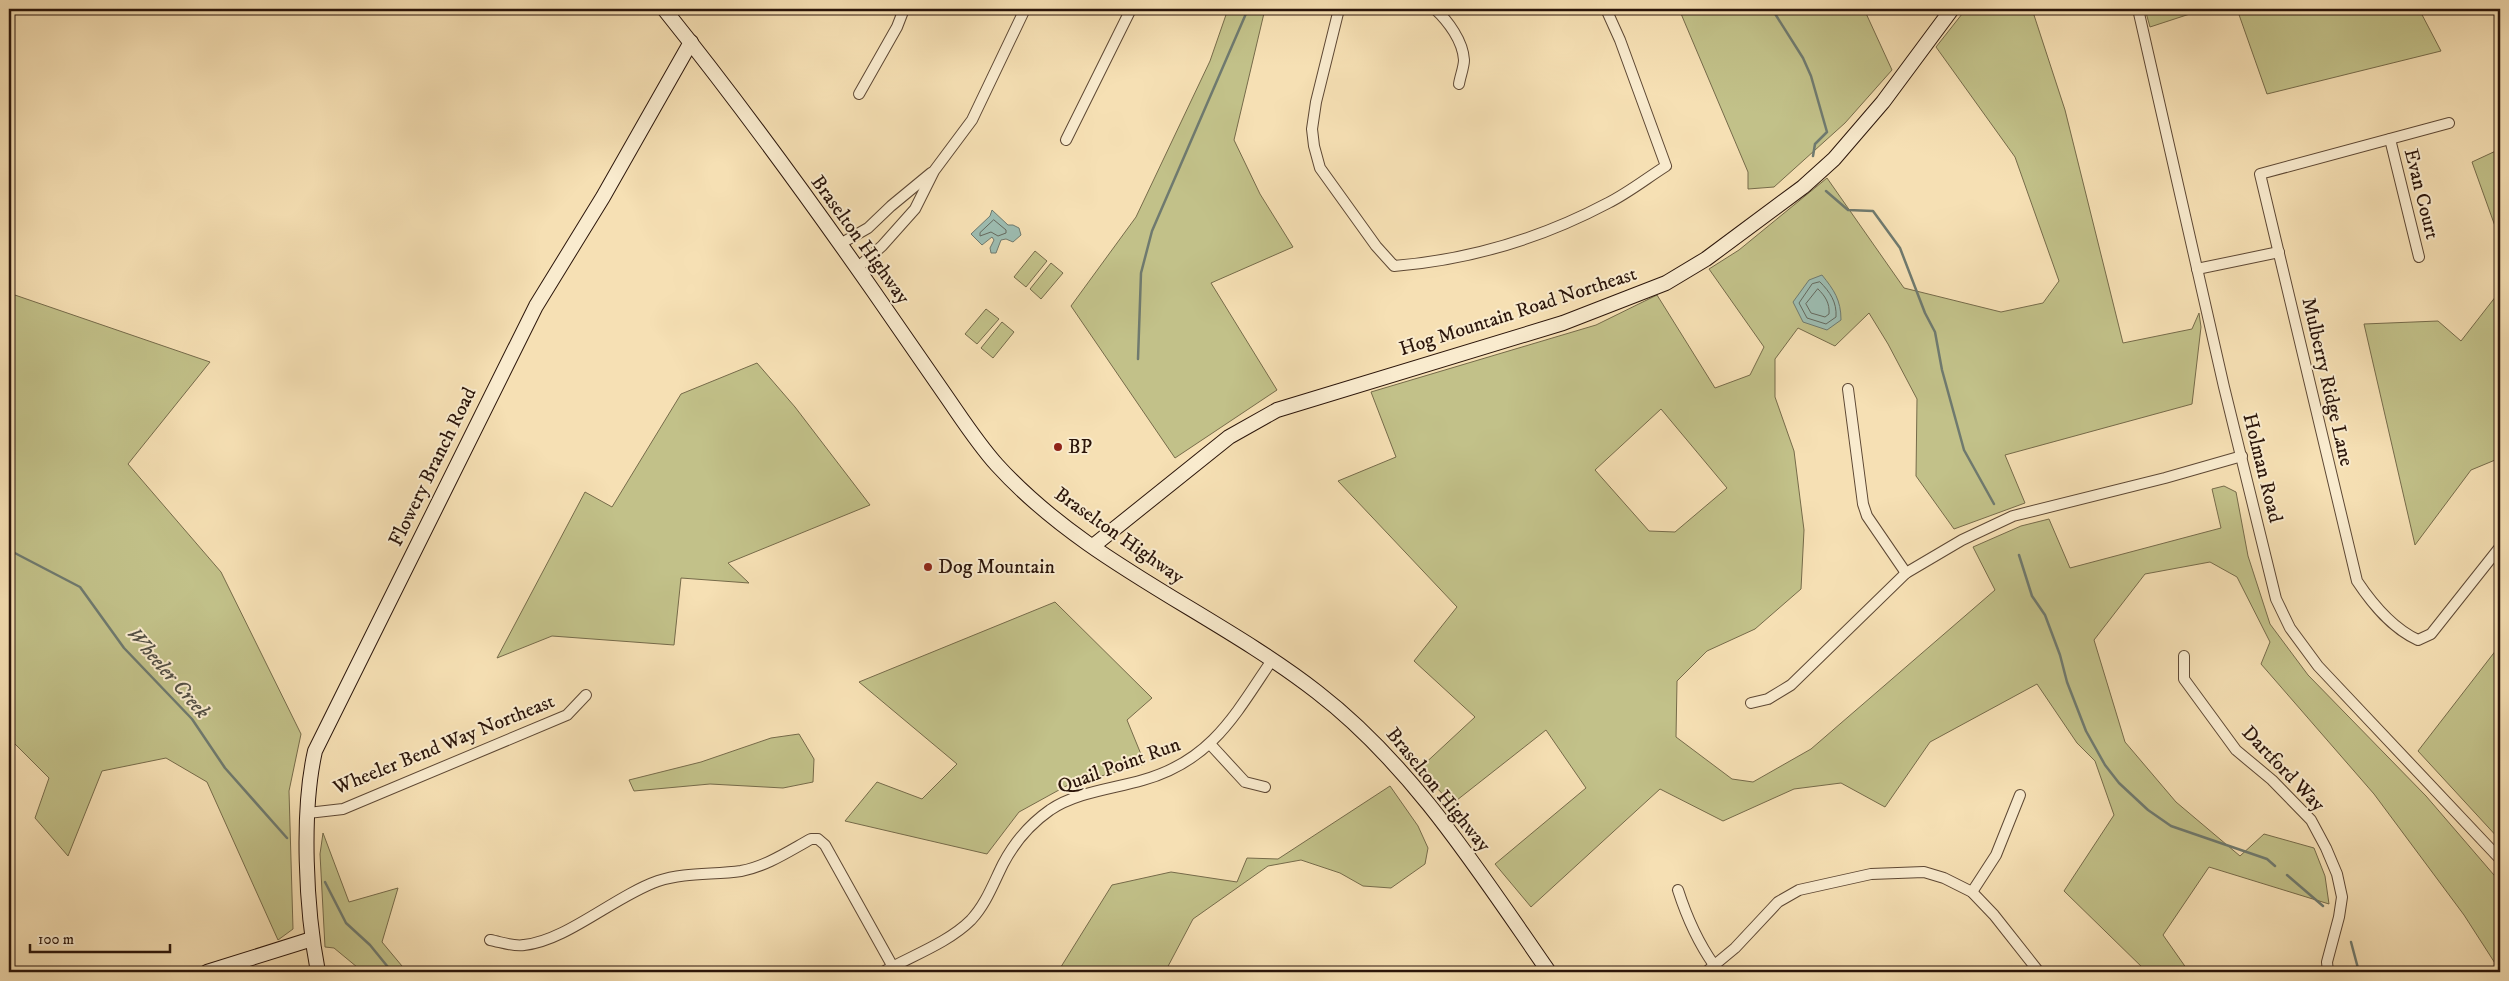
<svg xmlns="http://www.w3.org/2000/svg" width="2509" height="981" font-family="'IM FELL DW Pica',serif">
	<style>
		.green { fill: #c2c189; stroke: #766b4a; fill-rule: evenodd }
		.water { fill: #9dbdb2; stroke: #6f7a6f }
		.lines { fill: none; stroke-linecap: round; stroke-linejoin: round }
		.shore { stroke: #64695e; stroke-width: 1 }
		.stream { stroke: #6f7a6f; stroke-width: 2.5 }
		.street-casing { stroke: #5e4834; stroke-width: 12 }
		.secondary-casing { stroke: #2b150a; stroke-width: 16 }
		.street { stroke: #f9ebce; stroke-width: 10 }
		.secondary { stroke: #f9ebce; stroke-width: 14 }
		.poi-dot { fill: #8f2418; stroke: #f9ebce; stroke-width: 2 }
		.labels { text-anchor: middle; dominant-baseline: central; stroke-width: 4; stroke-linejoin: round; paint-order: stroke }
		.street-label { font-size: 20px; fill: #2b150a; stroke: #f9ebce }
		.poi-label { font-size: 20px; fill: #2b150a; stroke: #f9ebce; text-anchor: start }
		.water-label { font-size: 21px; font-style: italic; fill: #535045; stroke: #f9ebce }
	</style>
	<rect width="100%" height="100%" fill="#f6e0b4"/>
	<filter id="stains"><feTurbulence type="fractalNoise" baseFrequency=".004" numOctaves="4"/><feColorMatrix values="0 0 0 0 .2 0 0 0 0 .09 0 0 0 0 .02 0 0 0 .5 -.17"/></filter>
	<radialGradient id="worn" r=".72"><stop offset=".6" stop-color="#630" stop-opacity="0"/><stop offset="1" stop-color="#630" stop-opacity=".3"/></radialGradient>
	<g class="green">
		<polygon points="1228,9 1265,9 1234,140 1260,194 1293,247 1211,283 1277,390 1175,458 1071,306 1136,217 1210,61"/>
		<polygon points="1679,9 1864,9 1892,70 1845,123 1774,187 1748,189 1748,172"/>
		<path d="M1966 9H2032L2065 110 2123 343 2192 329 2199 313 2201 327 2192 404 2005 455 2025 503 1954 529 1916 476 1917 399 1888 344 1869 313 1835 346 1798 328 1775 359V397L1794 451 1804 530 1801 589 1755 629 1707 651 1677 681 1676 737 1732 779 1753 782 1811 749 1995 590 1973 547 2021 526 2049 519 2070 568 2221 528 2212 489 2224 486 2236 492 2248 556 2270 624 2308 675 2426 796 2500 882V971L2464 915 2374 794 2261 664 2270 642 2237 577 2210 562 2145 574 2094 640 2125 742 2176 802 2240 856 2264 834 2314 848 2325 876 2329 904 2209 867 2163 935 2189 972H2147L2064 891 2114 815 2095 761 2077 743 2037 684 1930 742 1885 807 1841 783 1794 789 1723 821 1660 789 1531 907 1495 864 1586 788 1546 730 1452 804 1419 769 1475 717 1414 661 1457 607 1338 481 1396 457 1371 392 1596 325 1657 295 1715 388 1750 375 1764 347 1709 269 1739 250 1827 178 1904 288 2001 312 2043 303 2059 281 2015 157 1936 47ZM1661 409 1727 488 1675 532 1649 531 1595 470Z"/>
		<polygon points="2145,9 2205,9 2150,27"/>
		<polygon points="2237,9 2419,9 2441,51 2267,94"/>
		<polygon points="2500,149 2500,240 2472,162"/>
		<polygon points="1035,251 1047,261 1026,287 1014,277"/>
		<polygon points="1051,263 1063,273 1041,299 1030,289"/>
		<polygon points="2500,291 2500,458 2471,470 2415,545 2364,324 2438,321 2461,341"/>
		<polygon points="9,293 210,362 128,464 221,572 301,734 289,791 293,929 278,940 207,782 166,758 102,771 68,856 35,818 49,778 9,738"/>
		<polygon points="986,309 999,319 977,344 965,334"/>
		<polygon points="1002,322 1014,332 993,358 981,348"/>
		<polygon points="757,363 795,407 870,505 728,563 749,583 681,578 674,645 552,636 497,658 585,492 612,507 681,394"/>
		<polygon points="1055,602 1152,698 1127,720 1145,764 1068,785 1019,812 987,854 845,821 877,782 922,799 957,764 859,682"/>
		<polygon points="2500,645 2500,840 2418,751"/>
		<polygon points="799,734 814,759 813,782 783,788 710,784 634,791 629,780 701,762 771,738"/>
		<polygon points="1390,786 1418,826 1428,848 1425,864 1391,888 1363,886 1340,873 1301,860 1268,866 1193,919 1165,972 1055,972 1059,970 1112,885 1171,872 1237,882 1247,858 1278,859"/>
		<polygon points="323,833 349,902 398,888 382,942 407,972 363,972 334,948 325,947 320,854"/>
	</g>
	<g class="water">
		<polygon points="992,210 1008,225 1013,225 1019,228 1021,235 1013,242 1006,239 1001,240 996,253 991,253 990,248 994,240 992,237 982,245 971,234 990,216"/>
		<path d="M1822 275C1834 290 1841 300 1841 320L1827 330 1803 322 1793 302 1809 280Z"/>
	</g>
	<g class="lines">
		<g class="shore">
			<polygon points="994,220 1006,230 1006,233 998,236 991,232 980,236 980,233"/>
			<path d="M1820 282C1830 292 1837 302 1836 317L1826 324 1807 318 1799 303 1812 284Z"/>
			<path d="M1818 289C1825 296 1830 303 1829 314L1825 317 1811 313 1806 304Z"/>
		</g>
		<g class="stream">
			<polyline points="1772,9 1803,58 1811,76 1827,132 1815,144 1813,156"/>
			<polyline points="1826,191 1848,210 1873,211 1900,248 1925,313 1935,332 1942,370 1964,450 1994,504"/>
			<polyline points="1138,359 1141,273 1152,231 1248,9"/>
			<polyline points="9,550 80,587 124,648 192,719 225,768 287,838"/>
			<polyline points="2019,555 2032,596 2045,615 2060,655 2067,682 2086,731 2105,765 2119,783 2148,810 2171,826 2267,859 2275,866"/>
			<polyline points="2287,875 2323,906"/>
			<polyline points="325,882 346,923 370,945 392,972"/>
			<polyline points="2351,942 2359,972"/>
		</g>
		<defs>
			<g id="street">
				<path d="M1339 9 1316 102 1312 129 1314 146 1320 168 1376 246 1394 266C1468 260 1542 238 1608 203 1628 193 1647 178 1666 166L1620 40 1606 9"/>
				<path d="M1435 9C1448 21 1463 41 1464 60 1464 67 1460 77 1459 84"/>
				<polyline points="2138,9 2224,387 2276,599 2290,628 2318,666 2500,859"/>
				<polyline points="859,94 897,27 904,9"/>
				<path d="M2449 123 2260 174 2357 581C2373 605 2392 628 2418 640L2431 634 2500 547"/>
				<polyline points="2390,139 2419,257"/>
				<polyline points="1066,140 1131,9"/>
				<polyline points="840,244 868,228 891,206 931,173"/>
				<polyline points="857,268 882,246 915,209 934,171 972,120 1025,9"/>
				<polyline points="2197,269 2279,252"/>
				<polyline points="1848,389 1863,504 1867,516 1906,573"/>
				<polyline points="2184,656 2184,679 2236,750 2272,780 2311,820 2326,848 2337,874 2342,897 2339,917 2327,962 2328,972"/>
				<polyline points="1751,703 1768,699 1791,685 1906,573 1962,540 2013,516 2165,478 2242,456"/>
				<polyline points="1210,744 1245,782 1265,787"/>
				<polyline points="308,813 343,809 567,715 586,695"/>
				<path d="M1678 890C1687 918 1697 941 1714 965"/>
				<polyline points="1972,892 1996,855 2020,795"/>
				<path d="M490 940C501 942 514 947 524 945 566 941 615 896 658 881 685 872 714 875 741 871 767 866 789 851 811 839H818L825 845 893 967"/>
				<path d="M883 972C911 956 948 943 971 920 986 904 993 884 1003 864 1014 843 1030 824 1050 810 1077 792 1112 789 1143 780 1211 761 1235 715 1272 660"/>
				<polyline points="1706,972 1735,948 1778,902 1799,890 1871,874 1924,872 1944,878 1972,892 1994,915 2039,972"/>
			</g>
			<g id="secondary">
				<path d="M664 9C737 100 807 196 874 292 898 327 922 361 946 396 962 419 978 444 997 465 1086 563 1214 612 1317 692 1413 766 1480 873 1549 972"/>
				<polyline points="1093,546 1229,437 1277,410 1563,323 1666,283 1706,259 1803,187 1834,159 1883,102 1952,9"/>
				<polyline points="207,972 312,939"/>
				<path d="M318 972C306 910 301 813 315 751L536 306 603 197 691 42"/>
			</g>
		</defs>
		<use href="#street" class="street-casing"/>
		<use href="#secondary" class="secondary-casing"/>
		<use href="#street" class="street"/>
		<use href="#secondary" class="secondary"/>
	</g>
	<g class="poi-dot">
		<circle cx="1058" cy="447" r="5"/>
		<circle cx="928" cy="567" r="5"/>
	</g>
	<g class="labels">
		<g class="street-label">
			<text transform="translate(2421 194) rotate(76)">Evan Court</text>
			<text transform="translate(860 240) rotate(54)">Braselton Highway</text>
			<text transform="translate(1518 312) rotate(-18)">Hog Mountain Road Northeast</text>
			<text transform="translate(2327 382) rotate(77)">Mulberry Ridge Lane</text>
			<text transform="translate(433 467) rotate(-64)">Flowery Branch Road</text>
			<text transform="translate(2262 468) rotate(76)">Holman Road</text>
			<text transform="translate(1119 536) rotate(35)">Braselton Highway</text>
			<text transform="translate(444 745) rotate(-22)">Wheeler Bend Way Northeast</text>
			<text transform="translate(1119 766) rotate(-20)">Quail Point Run</text>
			<text transform="translate(2283 769) rotate(46)">Dartford Way</text>
			<text transform="translate(1438 790) rotate(51)">Braselton Highway</text>
		</g>
		<g class="poi-label">
			<text x="1068" y="447">BP</text>
			<text x="938" y="567">Dog Mountain</text>
		</g>
		<g class="water-label">
			<text transform="translate(168 673) rotate(49)">Wheeler Creek</text>
		</g>
	</g>
	<rect width="2509" height="981" fill="none" stroke="#f6e0b4" stroke-width="30"/>
	<rect x="10" y="10" width="2489" height="961" fill="none" stroke="#2b150a" stroke-width="2.5"/>
	<rect x="15" y="15" width="2479" height="951" fill="none" stroke="#2b150a"/>
	<path d="M30 944v8h140v-8" fill="none" stroke="#2b150a" stroke-width="2.5"/>
	<text x="38" y="944" font-size="15" fill="#2b150a" stroke="#f9ebce" stroke-width="4" paint-order="stroke">100 m</text>
	<rect width="100%" height="100%" filter="url(#stains)"/>
	<rect width="100%" height="100%" fill="url(#worn)"/>
</svg>
